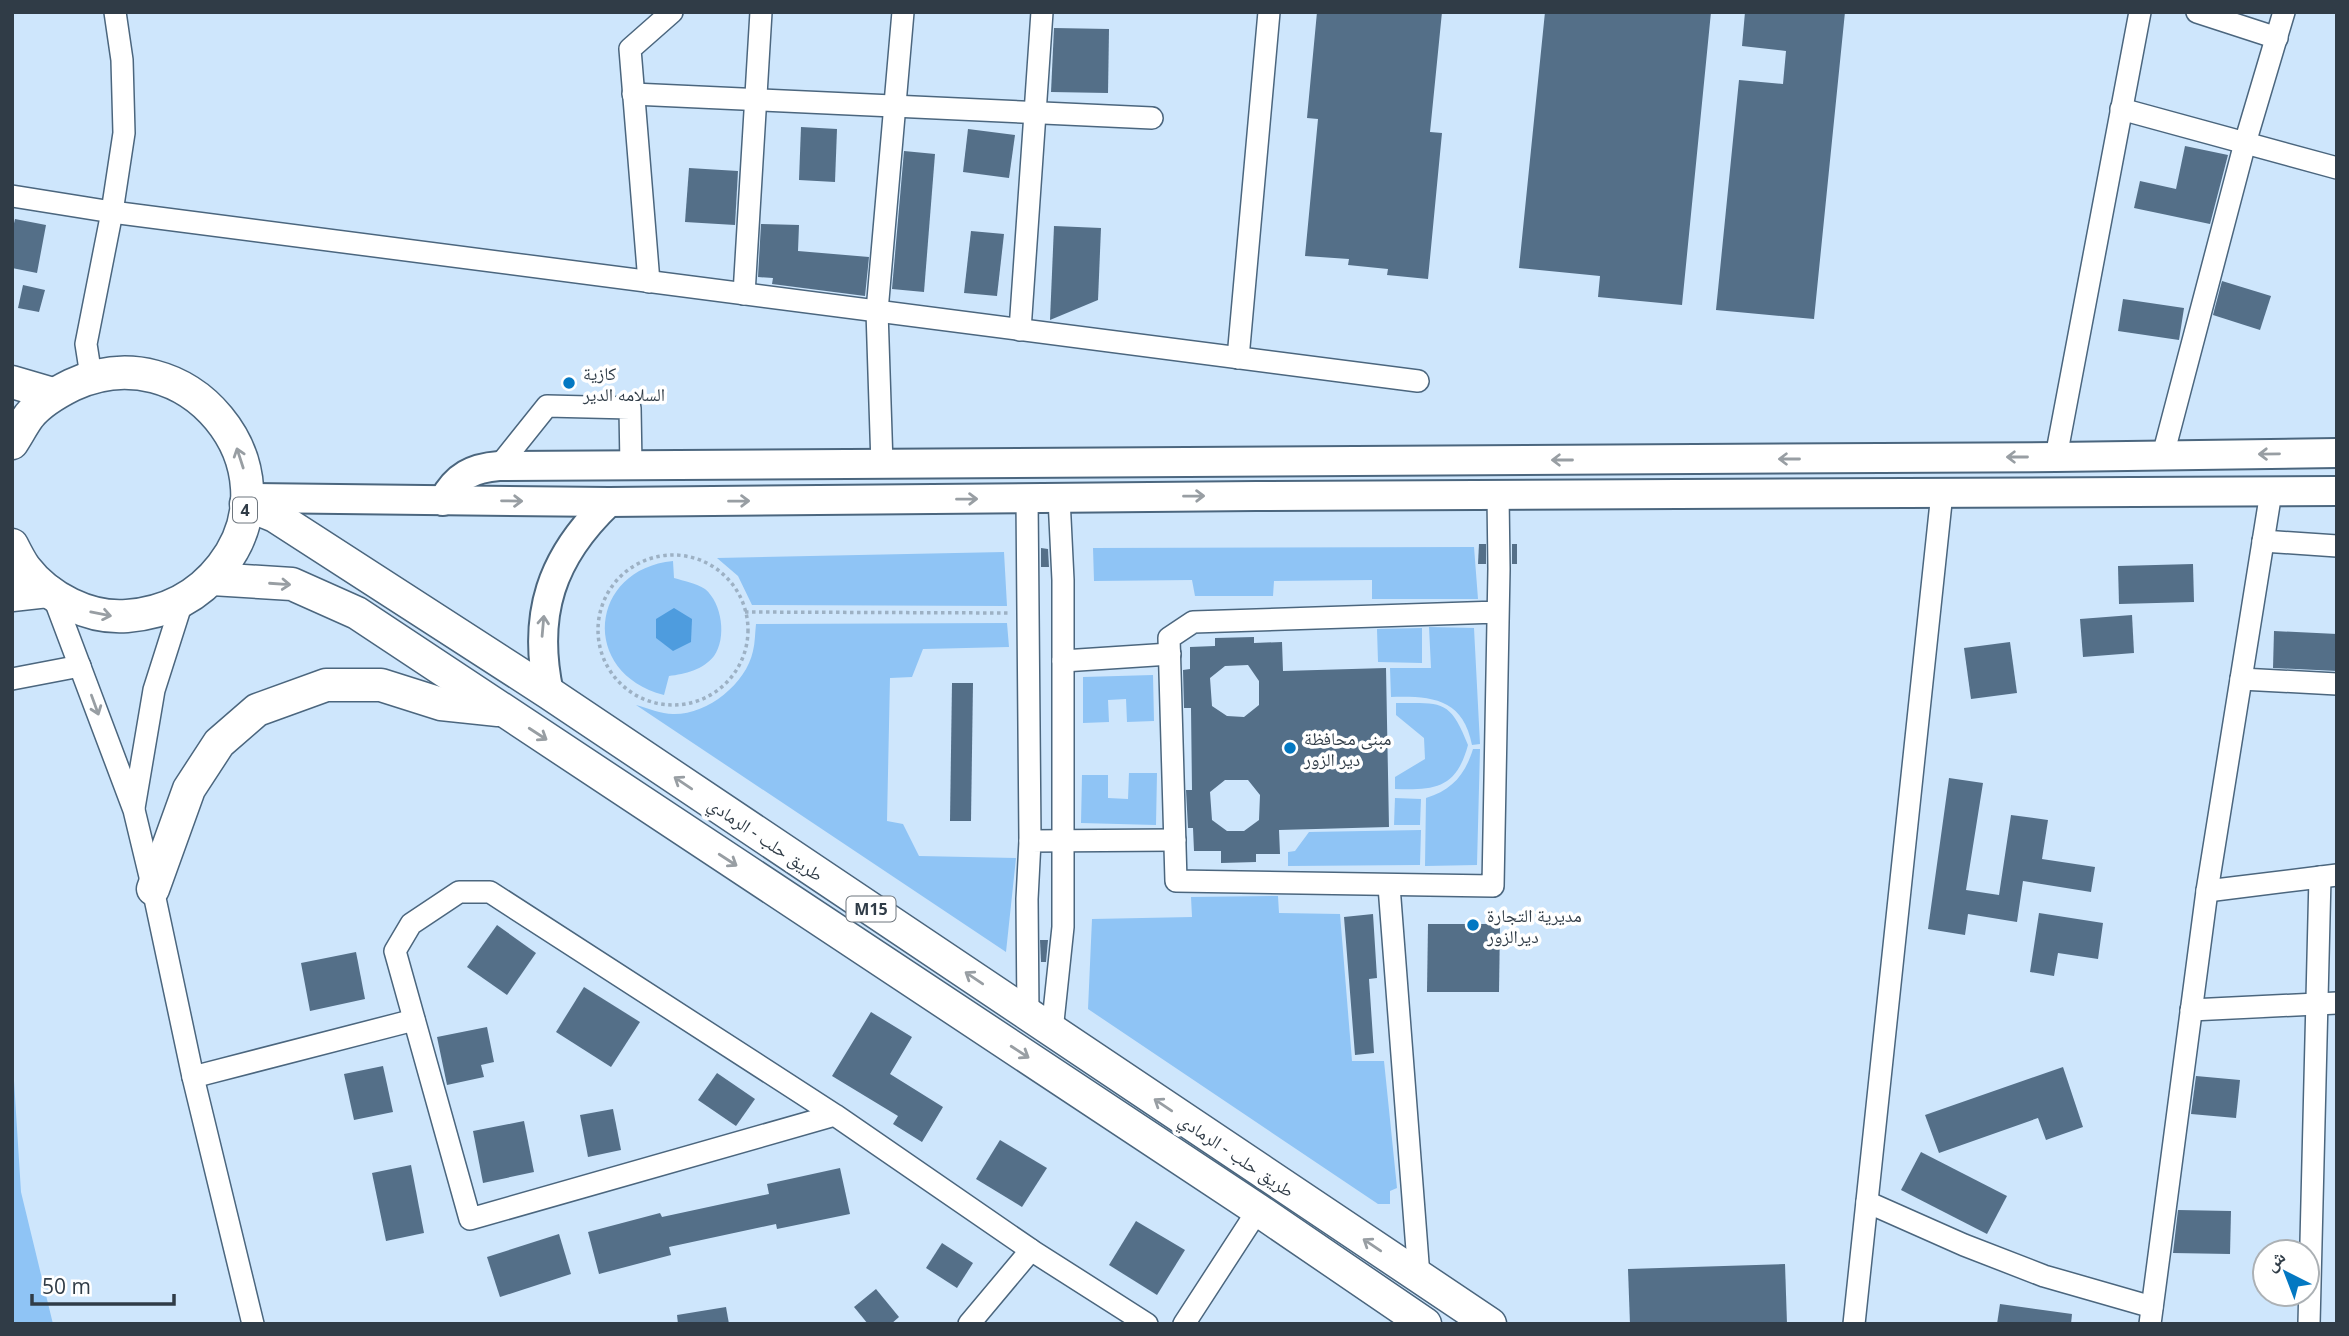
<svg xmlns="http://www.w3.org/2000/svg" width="2349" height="1336" font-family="'Open Sans','Noto Naskh Arabic',sans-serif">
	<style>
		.green { fill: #8fc4f5 }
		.water { fill: #4e9cde }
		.building { fill: #546f88; fill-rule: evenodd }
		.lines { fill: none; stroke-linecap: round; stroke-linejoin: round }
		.minor-casing { stroke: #4b667e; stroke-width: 24 }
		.major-casing { stroke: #4b667e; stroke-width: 32 }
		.highway-casing { stroke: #4b667e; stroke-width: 35 }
		.path { stroke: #9db1c4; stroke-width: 3.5; stroke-dasharray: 3.5 3.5; stroke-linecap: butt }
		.minor { stroke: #fff; stroke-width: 21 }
		.major { stroke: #fff; stroke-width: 28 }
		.highway { stroke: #fff; stroke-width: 32 }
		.oneway { stroke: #989ea3 }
		.poi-dot { fill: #0378c2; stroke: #fff; stroke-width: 2.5 }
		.labels { text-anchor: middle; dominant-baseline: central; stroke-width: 7; stroke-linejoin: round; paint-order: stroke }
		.shield { fill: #fff; stroke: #6e767e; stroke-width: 2 }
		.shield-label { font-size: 16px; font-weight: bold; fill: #303c47 }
		.poi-label { font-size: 18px; fill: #303c47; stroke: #fff; text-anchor: start }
		.street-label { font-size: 18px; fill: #303c47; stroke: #fff }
	</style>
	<rect width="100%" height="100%" fill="#cee6fc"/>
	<g class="green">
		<polygon points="1474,547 1478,599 1372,599 1372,580 1274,581 1273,596 1195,596 1192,580 1094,581 1093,548"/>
		<polygon points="1004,552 1007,606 752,605 738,576 717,558"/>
		<path d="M673 561 674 578C684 581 696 583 705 589 722 603 727 638 714 656 703 670 685 674 669 676L664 695C579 673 589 569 673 561Z"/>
		<path d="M1007 623 1009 647 923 649 912 677 890 678 887 821 903 824 919 856 1016 858 1006 952 636 705C648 708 661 714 673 714 707 715 746 684 753 651 755 643 755 633 756 624Z"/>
		<path d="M1429 627 1474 628 1480 744 1472 745C1463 698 1431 696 1391 697L1390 668H1431Z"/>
		<polygon points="1422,628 1422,663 1378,662 1377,629"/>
		<polygon points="1153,675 1154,721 1127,722 1126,699 1108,700 1109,722 1083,723 1083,677"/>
		<path d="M1396 703C1442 703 1450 699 1468 745 1456 789 1435 790 1395 789V777L1425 759 1424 738 1396 715Z"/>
		<path d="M1473 749H1480L1477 865 1425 866 1426 798C1452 790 1465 775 1473 749Z"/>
		<polygon points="1129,773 1157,773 1156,825 1081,823 1082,775 1108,775 1108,798 1128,799"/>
		<polygon points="1395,798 1421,799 1420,825 1394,825"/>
		<polygon points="1421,830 1420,865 1288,866 1288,852 1295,851 1309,832"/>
		<polygon points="1278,896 1279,913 1340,914 1352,1061 1384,1061 1397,1188 1390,1191 1390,1204 1378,1204 1088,1009 1092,919 1192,917 1191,897"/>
		<polygon points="12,1049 21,1192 53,1324 12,1324"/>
	</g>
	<polygon class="water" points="674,608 692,619 691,642 673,651 656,638 656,619"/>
	<g class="building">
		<polygon points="1317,12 1442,12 1430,132 1442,133 1428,279 1387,275 1388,269 1348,265 1349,259 1305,256 1318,119 1307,118"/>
		<polygon points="1545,12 1711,12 1682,305 1598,297 1600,276 1519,268"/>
		<polygon points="1745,12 1845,12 1814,319 1716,310 1739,80 1783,84 1786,51 1742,46"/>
		<polygon points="1054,28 1109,29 1108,93 1051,92"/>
		<polygon points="801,127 837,129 835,182 799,180"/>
		<polygon points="968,129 1015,135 1009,178 963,172"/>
		<polygon points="2185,146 2228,155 2210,224 2134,208 2140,181 2176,189"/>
		<polygon points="904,151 935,154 924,292 892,289"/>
		<polygon points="689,168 738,171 735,225 685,222"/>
		<polygon points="15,219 46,225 37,273 12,268 12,232"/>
		<polygon points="761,224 799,225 798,251 869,257 865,296 772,284 773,278 758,277"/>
		<polygon points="1054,226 1101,228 1098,300 1050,320"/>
		<polygon points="971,231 1004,234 997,296 964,293"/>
		<polygon points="2222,281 2271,296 2260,330 2213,315"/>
		<polygon points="23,285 45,290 39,312 18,308"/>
		<polygon points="2123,299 2184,308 2179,340 2118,331"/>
		<polygon points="1479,544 1486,544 1486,564 1478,564"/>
		<rect x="1512" y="544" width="5" height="20"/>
		<polygon points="1041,548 1048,549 1049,567 1041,567"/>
		<polygon points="2193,564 2194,602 2119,604 2118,566"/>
		<polygon points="2132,615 2134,653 2083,657 2080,619"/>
		<polygon points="2274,631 2337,634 2337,671 2273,668"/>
		<path d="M1254 637V643L1282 642 1283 671 1386 668 1389 827 1279 830 1280 854H1256V862L1221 863V851H1194L1193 828H1188L1186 790H1192L1191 708H1184L1183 670 1190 669V647L1215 646V638ZM1248 665 1259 681V705L1244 717 1227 716 1212 706 1210 678 1225 666ZM1225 780H1248L1260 795 1259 820 1244 831H1227L1212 820 1210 792Z"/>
		<polygon points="2010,642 2017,693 1971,699 1964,648"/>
		<polygon points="952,683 973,683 971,821 950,821"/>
		<polygon points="1949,778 1983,783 1966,890 1999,895 2011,815 2048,820 2042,859 2095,867 2091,892 2023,881 2017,922 1968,914 1965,935 1928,929"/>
		<polygon points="2039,913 2103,923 2098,959 2058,953 2054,976 2030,972"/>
		<polygon points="1373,914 1377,978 1369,979 1374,1053 1355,1055 1344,917"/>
		<polygon points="1428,924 1500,924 1499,992 1427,992"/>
		<polygon points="497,925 536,953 507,995 467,967"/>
		<polygon points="1040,940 1048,940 1046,962 1041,962"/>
		<polygon points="356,952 365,999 310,1011 301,963"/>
		<polygon points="584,987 640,1022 611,1067 556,1032"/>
		<polygon points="871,1012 912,1037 890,1074 943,1107 922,1142 893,1124 898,1116 832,1076"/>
		<polygon points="487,1027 494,1062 481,1065 484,1077 447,1085 437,1037"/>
		<polygon points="383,1066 393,1112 354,1120 344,1074"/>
		<polygon points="2063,1067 2083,1127 2046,1140 2038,1118 1939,1153 1925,1115"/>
		<polygon points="717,1073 755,1099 736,1126 698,1100"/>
		<polygon points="2196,1076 2240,1080 2236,1118 2191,1114"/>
		<polygon points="613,1109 621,1150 588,1157 580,1115"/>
		<polygon points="524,1121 534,1172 483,1183 473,1131"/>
		<polygon points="1000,1140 1047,1168 1022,1207 976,1179"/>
		<polygon points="1921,1152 2007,1196 1987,1234 1901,1190"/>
		<polygon points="411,1165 424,1233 386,1241 372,1173"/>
		<polygon points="840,1168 850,1214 777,1229 776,1224 669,1247 671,1255 599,1274 588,1232 660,1213 662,1217 769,1194 767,1184"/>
		<polygon points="2178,1210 2231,1211 2230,1254 2173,1253"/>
		<polygon points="1136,1221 1185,1250 1157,1295 1109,1265"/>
		<polygon points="559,1234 571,1274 500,1297 487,1257"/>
		<polygon points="942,1243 973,1263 957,1288 926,1268"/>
		<polygon points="1785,1264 1787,1324 1630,1324 1628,1269"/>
		<polygon points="876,1289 899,1317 891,1324 868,1324 854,1307"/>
		<polygon points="2000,1304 2072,1314 2071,1324 1997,1324"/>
		<polygon points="726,1307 729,1324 678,1324 677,1315"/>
	</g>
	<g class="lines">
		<defs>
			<g id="minor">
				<polyline points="2197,12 2277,38"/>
				<polyline points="633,94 1152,118"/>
				<polyline points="2121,109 2337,168"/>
				<polyline points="12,196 112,212 1418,381"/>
				<polyline points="649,282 630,49 672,12"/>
				<polyline points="744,294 761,12"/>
				<polyline points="1020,330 1042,12"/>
				<polyline points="1238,358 1269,12"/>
				<polyline points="91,376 86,344 112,212 124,133 122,60 115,12"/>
				<polyline points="2163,455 2245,143 2284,12"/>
				<polyline points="2056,457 2140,12"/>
				<polyline points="882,465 877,311 903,12"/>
				<polyline points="499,466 547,406 630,408 631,466"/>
				<polyline points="1498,495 1499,569 1493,886 1176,881 1169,638 1193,622 1498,612"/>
				<polyline points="1027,498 1030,841"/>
				<polyline points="2263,541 2337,546"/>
				<polyline points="53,595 134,810 153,889 193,1077 253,1324"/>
				<polyline points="1063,661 1170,654"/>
				<polyline points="12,679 80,666"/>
				<polyline points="2241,679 2337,684"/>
				<polyline points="134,808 154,690 182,602"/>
				<polyline points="1389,886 1419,1276"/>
				<polyline points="2207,891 2337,875"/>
				<polyline points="2191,1010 2337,1003"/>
				<polyline points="1028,1015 1027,899 1030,841 1175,840"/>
				<polyline points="1052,1031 1063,927 1063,580 1059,498"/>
				<polyline points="193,1077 414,1020"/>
				<polyline points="835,1115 470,1219 395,951 411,924 459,892 490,892 835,1115 1031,1250 1147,1324"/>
				<polyline points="1867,1202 1964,1245 2044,1276 2152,1307"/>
				<polyline points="969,1324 1031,1250"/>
				<polyline points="1184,1324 1258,1210"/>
				<polyline points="1854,1324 1942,493"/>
				<polyline points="2150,1324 2207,891 2271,492"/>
				<polyline points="2309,1324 2320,877"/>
			</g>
			<g id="major">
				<polyline points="247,498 609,502 1256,496 2337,491"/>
				<path d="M443 501C456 476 473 468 499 466L2056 457 2337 453"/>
				<path d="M549 693C532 615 551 557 609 502"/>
			</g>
			<g id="highway">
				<polyline points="12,382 53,394"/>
				<path d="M12 443C18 434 23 424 29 416 40 402 56 393 72 385 186 331 299 467 222 566 198 597 165 613 127 616 89 619 48 598 25 568 20 561 16 553 12 545"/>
				<polyline points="246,504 275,516 549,693 1490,1324"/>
				<polyline points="212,579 292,584 357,613 1258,1210 1425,1324"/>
				<polyline points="12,595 48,591"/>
				<polyline points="153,889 189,789 219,743 257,710 326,685 381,685 441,704 498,710"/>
			</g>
		</defs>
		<use href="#minor" class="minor-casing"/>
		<use href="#major" class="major-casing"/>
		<use href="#highway" class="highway-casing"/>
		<g class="path">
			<circle cx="673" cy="630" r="75"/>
			<polyline points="745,612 1008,613"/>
		</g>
		<use href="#minor" class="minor"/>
		<use href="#major" class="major"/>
		<use href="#highway" class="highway"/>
	</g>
	<defs><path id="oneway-shaft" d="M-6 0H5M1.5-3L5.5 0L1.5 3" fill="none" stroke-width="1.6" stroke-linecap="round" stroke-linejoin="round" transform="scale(1.75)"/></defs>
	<g class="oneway">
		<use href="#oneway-shaft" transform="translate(2269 454) rotate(179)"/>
		<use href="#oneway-shaft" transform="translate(2017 457) rotate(180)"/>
		<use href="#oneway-shaft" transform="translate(240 458) rotate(-108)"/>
		<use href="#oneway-shaft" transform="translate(1789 459) rotate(180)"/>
		<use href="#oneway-shaft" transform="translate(1562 460) rotate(180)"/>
		<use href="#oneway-shaft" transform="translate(1194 496) rotate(-1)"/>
		<use href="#oneway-shaft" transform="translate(967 499) rotate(-1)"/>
		<use href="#oneway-shaft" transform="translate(512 501) rotate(1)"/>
		<use href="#oneway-shaft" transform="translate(739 501) rotate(-1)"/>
		<use href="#oneway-shaft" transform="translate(280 584) rotate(4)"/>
		<use href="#oneway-shaft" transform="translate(101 614) rotate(11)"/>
		<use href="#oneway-shaft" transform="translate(543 626) rotate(-85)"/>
		<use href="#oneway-shaft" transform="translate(95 705) rotate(70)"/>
		<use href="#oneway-shaft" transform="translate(538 734) rotate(33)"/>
		<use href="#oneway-shaft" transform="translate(683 783) rotate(-146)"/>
		<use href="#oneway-shaft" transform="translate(728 860) rotate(33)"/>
		<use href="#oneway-shaft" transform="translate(974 978) rotate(-146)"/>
		<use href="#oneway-shaft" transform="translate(1020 1052) rotate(33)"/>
		<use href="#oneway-shaft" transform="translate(1163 1105) rotate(-146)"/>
		<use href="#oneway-shaft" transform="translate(1372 1245) rotate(-146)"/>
	</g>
	<g class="poi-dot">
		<circle cx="569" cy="383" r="7"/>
		<circle cx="1290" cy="748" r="7"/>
		<circle cx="1473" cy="925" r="7"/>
	</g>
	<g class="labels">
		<g class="shield">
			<rect x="233" y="497.5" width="24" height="25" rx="5"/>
			<rect x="846.5" y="896.5" width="49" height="25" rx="5"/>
		</g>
		<g class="shield-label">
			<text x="245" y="510">4</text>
			<text x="871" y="909">M15</text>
		</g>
		<g class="poi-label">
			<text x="583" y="373">كازية<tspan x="583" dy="21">السلامه الدير</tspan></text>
			<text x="1304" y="738">مبنى محافظة<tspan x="1304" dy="21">دير الزور</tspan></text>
			<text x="1487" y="915">مديرية التجارة<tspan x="1487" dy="21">ديرالزور</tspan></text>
		</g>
		<g class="street-label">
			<text transform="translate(766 839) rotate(34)">طريق حلب - الرمادي</text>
			<text transform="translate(1237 1155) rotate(34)">طريق حلب - الرمادي</text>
		</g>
	</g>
	<rect width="2349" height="1336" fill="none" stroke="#303c47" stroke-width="28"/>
	<g transform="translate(2286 1273) rotate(318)"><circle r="33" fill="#ffffff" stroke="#acb1b5" stroke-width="2"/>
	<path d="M0-5L12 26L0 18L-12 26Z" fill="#0378c2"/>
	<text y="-10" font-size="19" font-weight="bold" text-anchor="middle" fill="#303c47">ش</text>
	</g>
	<path d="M32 1294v10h142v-10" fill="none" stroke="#303c47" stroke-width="3.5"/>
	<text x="42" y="1294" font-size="21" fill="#303c47" stroke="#ffffff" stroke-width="5" paint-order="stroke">50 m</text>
</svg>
